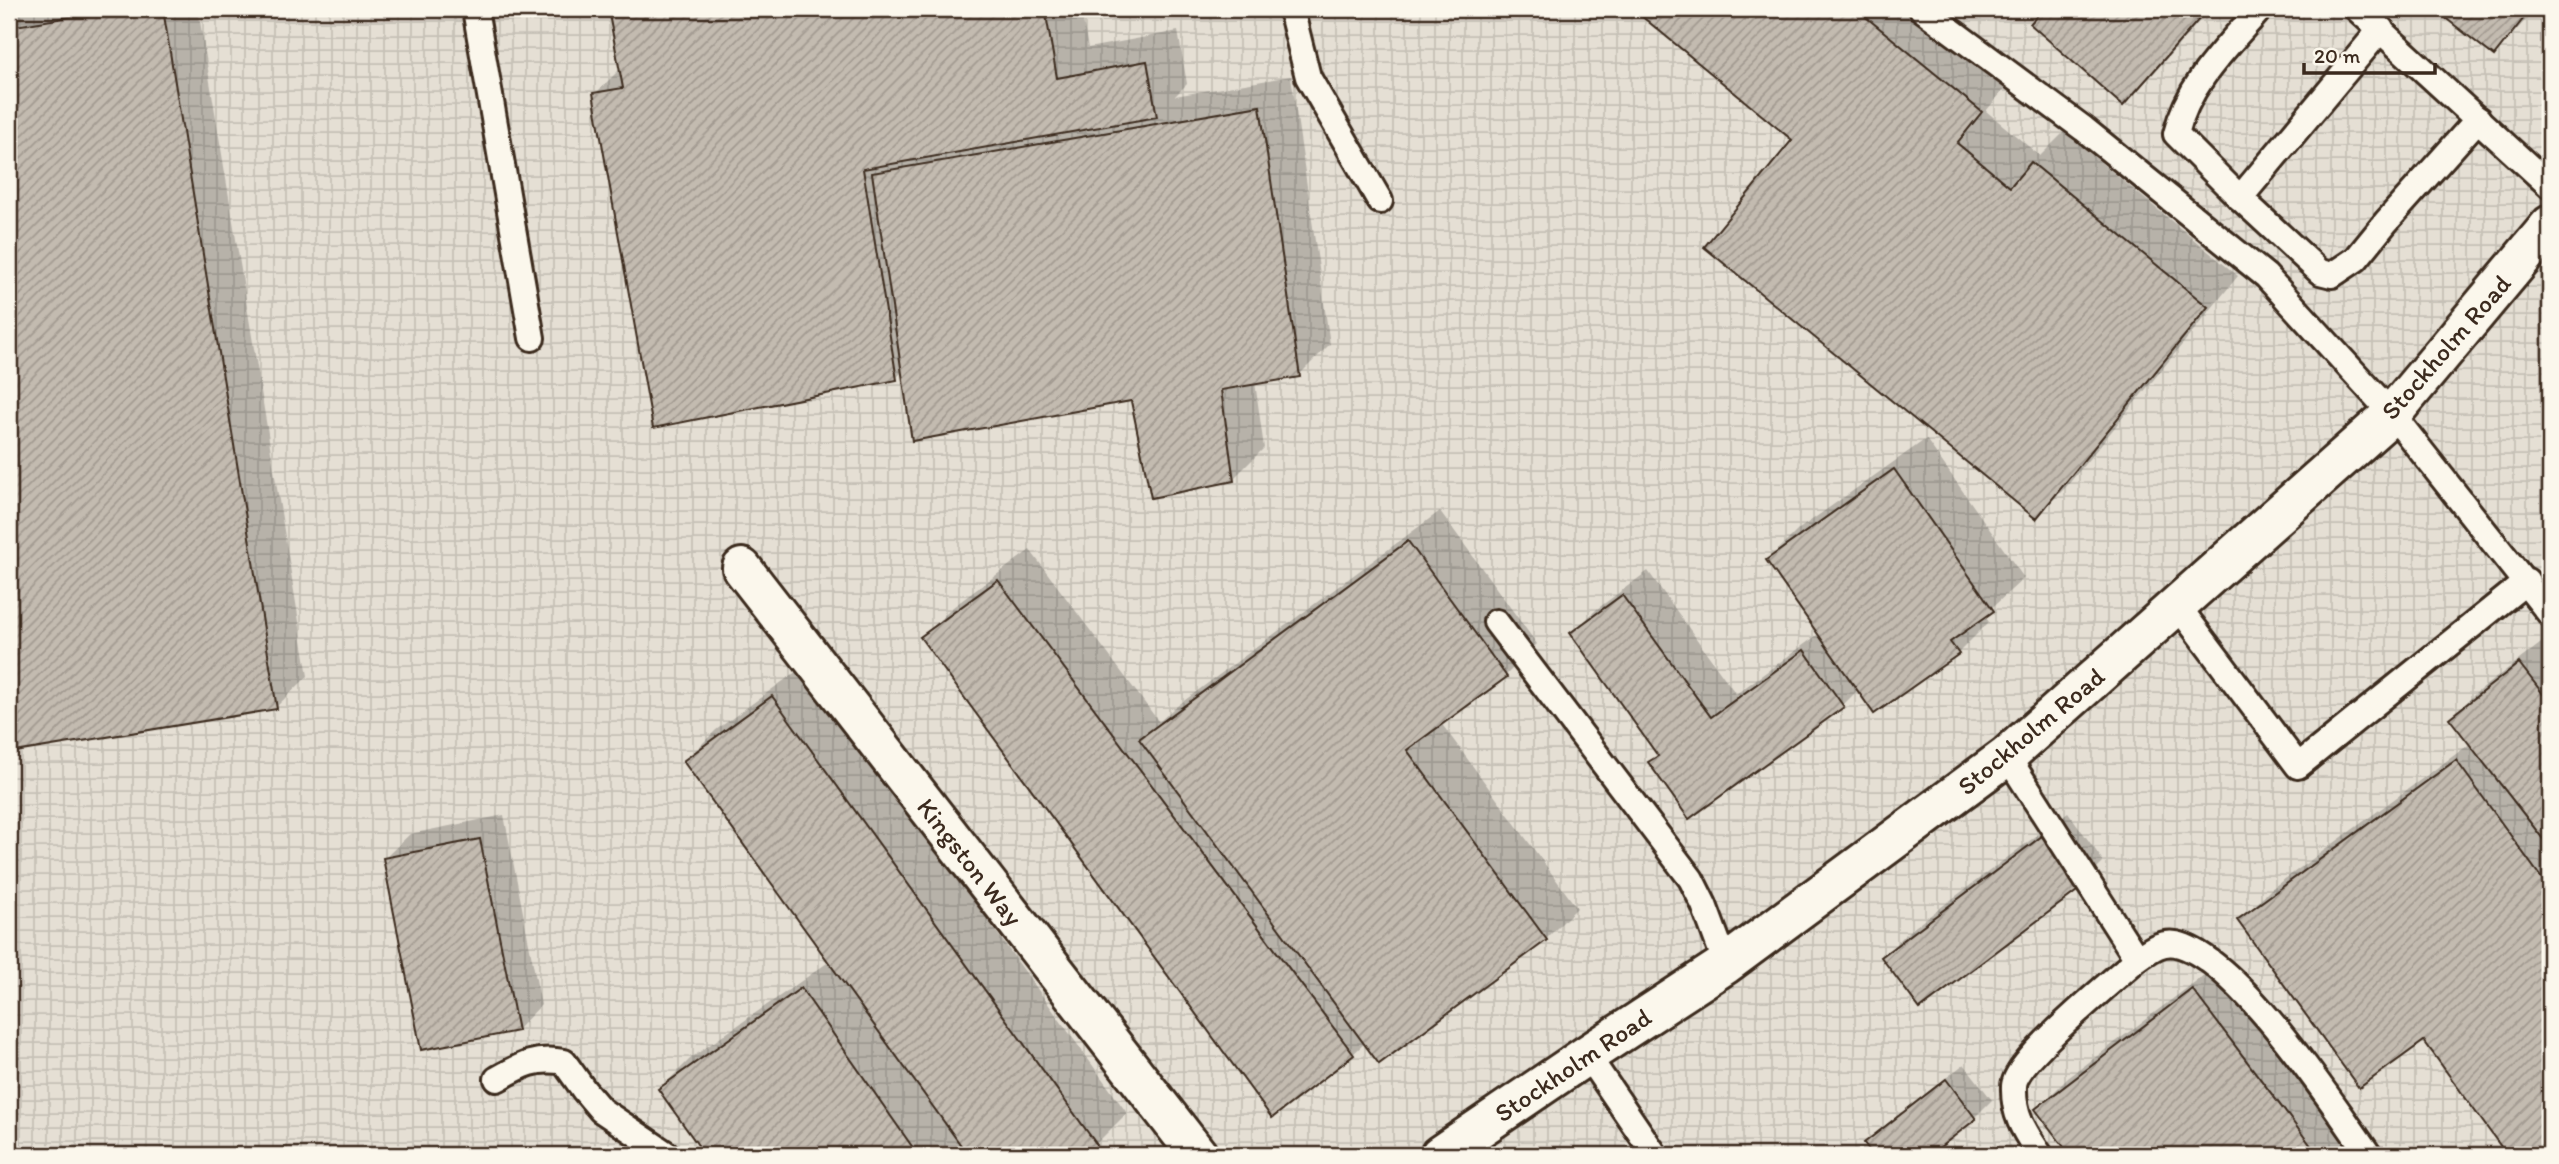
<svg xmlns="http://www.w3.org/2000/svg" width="2559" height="1164" font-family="Itim,sans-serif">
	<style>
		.industrial { fill: url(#industrial-grid) }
		.shadow { fill: #0003 }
		.building { fill: url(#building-hatch); stroke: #3b2a1e; stroke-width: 2 }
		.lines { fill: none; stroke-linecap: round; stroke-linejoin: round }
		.service-casing { stroke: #3b2a1e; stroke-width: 30 }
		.minor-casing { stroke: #3b2a1e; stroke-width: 44 }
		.tertiary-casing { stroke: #3b2a1e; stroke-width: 44 }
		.service { stroke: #fbf7ec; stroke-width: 24 }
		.minor { stroke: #fbf7ec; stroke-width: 38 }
		.tertiary { stroke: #fbf7ec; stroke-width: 38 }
		.labels { text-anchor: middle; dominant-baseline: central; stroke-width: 7; stroke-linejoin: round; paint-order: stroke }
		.street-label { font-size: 26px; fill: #3b2a1e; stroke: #fbf7ec }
	</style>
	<defs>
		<pattern id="industrial-grid" width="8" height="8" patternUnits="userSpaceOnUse" patternTransform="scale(1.75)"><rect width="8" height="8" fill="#e5dfd4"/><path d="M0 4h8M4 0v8" fill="none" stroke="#c5c0b6"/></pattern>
		<pattern id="building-hatch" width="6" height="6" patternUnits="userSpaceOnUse" patternTransform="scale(1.75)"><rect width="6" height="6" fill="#c3bbb0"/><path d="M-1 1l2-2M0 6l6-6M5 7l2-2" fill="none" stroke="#a0988f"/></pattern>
	</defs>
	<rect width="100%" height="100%" fill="#f3efe4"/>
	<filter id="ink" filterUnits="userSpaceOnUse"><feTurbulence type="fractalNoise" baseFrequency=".0143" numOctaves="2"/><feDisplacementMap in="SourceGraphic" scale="14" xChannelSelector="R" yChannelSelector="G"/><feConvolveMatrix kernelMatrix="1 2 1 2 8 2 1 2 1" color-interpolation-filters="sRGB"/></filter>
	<g filter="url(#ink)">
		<rect class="industrial" x="9" y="9" width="2541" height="1146"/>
		<g class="shadow">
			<polygon points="9,9 198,9 308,676 276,707 9,752"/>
			<polygon points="610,9 1081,9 1088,48 1178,31 1187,84 1175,96 1291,76 1330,344 1299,375 1255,382 1264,448 1233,479 1132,399 903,371 896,378 595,94 621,68"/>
			<polygon points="1645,9 1925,9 2012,80 1986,111 2040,156 2064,132 2238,276 2067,486 2036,517 1794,139 1641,14"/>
			<polygon points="2045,9 2210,9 2154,73 2123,104 2032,24"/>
			<polygon points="2436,9 2536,9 2494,54"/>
			<polygon points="1926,439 2024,578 1984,615 1989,622 1958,653 1859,689 1843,705 1689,817 1651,763 1659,754 1572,633 1597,609 1648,571 1736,694 1820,633 1768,560 1799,529"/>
			<polygon points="1440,511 1537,644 1506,675 1441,723 1577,908 1546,939 1365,1043 1353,1054 922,638 953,607 1030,550 1159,722 1173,709"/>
			<polygon points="2545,640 2550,647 2550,1155 2509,1155 2424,1038 2240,921 2271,889 2471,743 2451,718 2476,693"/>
			<polygon points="804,666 1127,1113 1096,1144 1080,1155 707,1155 660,1089 691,1058 830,961 685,761 716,730"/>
			<polygon points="2068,812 2104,862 2080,886 1883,957 1908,932"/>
			<polygon points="504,815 541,1005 517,1030 385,858 410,834"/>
			<polygon points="2224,960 2373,1155 2072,1155 2037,1109 2068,1078"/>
			<polygon points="1964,1064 1992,1100 1975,1117 1927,1155 1875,1155 1866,1144 1883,1127"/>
		</g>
		<g class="building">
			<polygon points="118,9 163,9 277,709 9,753 9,27"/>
			<polygon points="608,9 1045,9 1057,78 1147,61 1157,117 863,169 897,380 653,428 593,93 623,88"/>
			<polygon points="1643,9 1856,9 1982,112 1957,143 2010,187 2031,162 2208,307 2036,519 1704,247 1792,140 1639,14"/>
			<polygon points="2043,9 2208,9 2123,106 2030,24"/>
			<polygon points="2434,9 2531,9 2494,56"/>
			<polygon points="1260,106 1300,377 1221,390 1234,481 1151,498 1131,401 912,441 872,173"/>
			<polygon points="1894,469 1994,611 1950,642 1959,654 1874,714 1766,560"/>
			<polygon points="1408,541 1507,677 1407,750 1547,940 1379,1064 1139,739"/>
			<polygon points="998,580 1354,1055 1272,1118 920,637"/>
			<polygon points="1622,595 1711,717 1804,650 1844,707 1689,819 1648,762 1658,756 1570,633"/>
			<polygon points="2519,663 2550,703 2550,848 2449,718"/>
			<polygon points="772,696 1097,1145 1083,1155 968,1155 683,761"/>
			<polygon points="2456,760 2550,890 2550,1155 2507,1155 2424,1041 2359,1088 2237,920"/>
			<polygon points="2042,836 2081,888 1920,1009 1881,957"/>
			<polygon points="480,839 518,1031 421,1050 383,858"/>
			<polygon points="801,988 918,1155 705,1155 658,1089"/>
			<polygon points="2192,989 2318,1155 2070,1155 2035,1109"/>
			<polygon points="1946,1079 1976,1119 1930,1155 1873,1155 1864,1143"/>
		</g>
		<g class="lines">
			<defs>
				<g id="service">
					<polyline points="475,9 532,338"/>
					<polyline points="1291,9 1308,77 1380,201"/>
					<polyline points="1922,9 2084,129 2266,276 2392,414 2550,614"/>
					<path d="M2260 9C2227 47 2188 83 2176 134L2240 198 2320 272 2332 275 2356 259 2386 222 2478 119"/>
					<polyline points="2357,9 2550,186"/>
					<polyline points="2240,198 2381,29"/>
					<polyline points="2177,605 2298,766 2527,581"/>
					<polyline points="1496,622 1691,879 1704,905 1726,964"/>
					<path d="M2007 756 2137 959C2149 951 2160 941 2176 944 2237 957 2332 1103 2369 1155"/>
					<polyline points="1587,1055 1655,1155"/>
					<path d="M497 1079C522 1065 535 1057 564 1062L584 1090 601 1110 668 1155"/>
					<path d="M2040 1155C2025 1132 2013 1116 2014 1086 2015 1060 2114 980 2137 959"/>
				</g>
				<polyline id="minor" points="742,568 1198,1155"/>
				<polyline id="tertiary" points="1440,1155 1587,1055 1726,964 2007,756 2392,414 2550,225"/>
			</defs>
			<use href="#service" class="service-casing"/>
			<use href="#minor" class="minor-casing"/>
			<use href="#tertiary" class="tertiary-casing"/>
			<use href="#service" class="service"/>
			<use href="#minor" class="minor"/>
			<use href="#tertiary" class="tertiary"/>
		</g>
	</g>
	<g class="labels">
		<g class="street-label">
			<text transform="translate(2446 347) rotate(-49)">Stockholm Road</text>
			<text transform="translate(2031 731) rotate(-40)">Stockholm Road</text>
			<text transform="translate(970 862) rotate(52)">Kingston Way</text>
			<text transform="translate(1573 1065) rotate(-34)">Stockholm Road</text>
		</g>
	</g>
	<rect width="2559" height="1164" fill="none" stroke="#fbf7ec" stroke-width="35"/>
	<rect x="18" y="18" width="2524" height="1129" fill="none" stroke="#3b2a1e" stroke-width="2.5" filter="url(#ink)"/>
	<path d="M2304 63v10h131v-10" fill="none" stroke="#3b2a1e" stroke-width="3.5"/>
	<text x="2314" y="63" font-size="21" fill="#3b2a1e" stroke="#fbf7ec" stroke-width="5" paint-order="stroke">20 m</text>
</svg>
